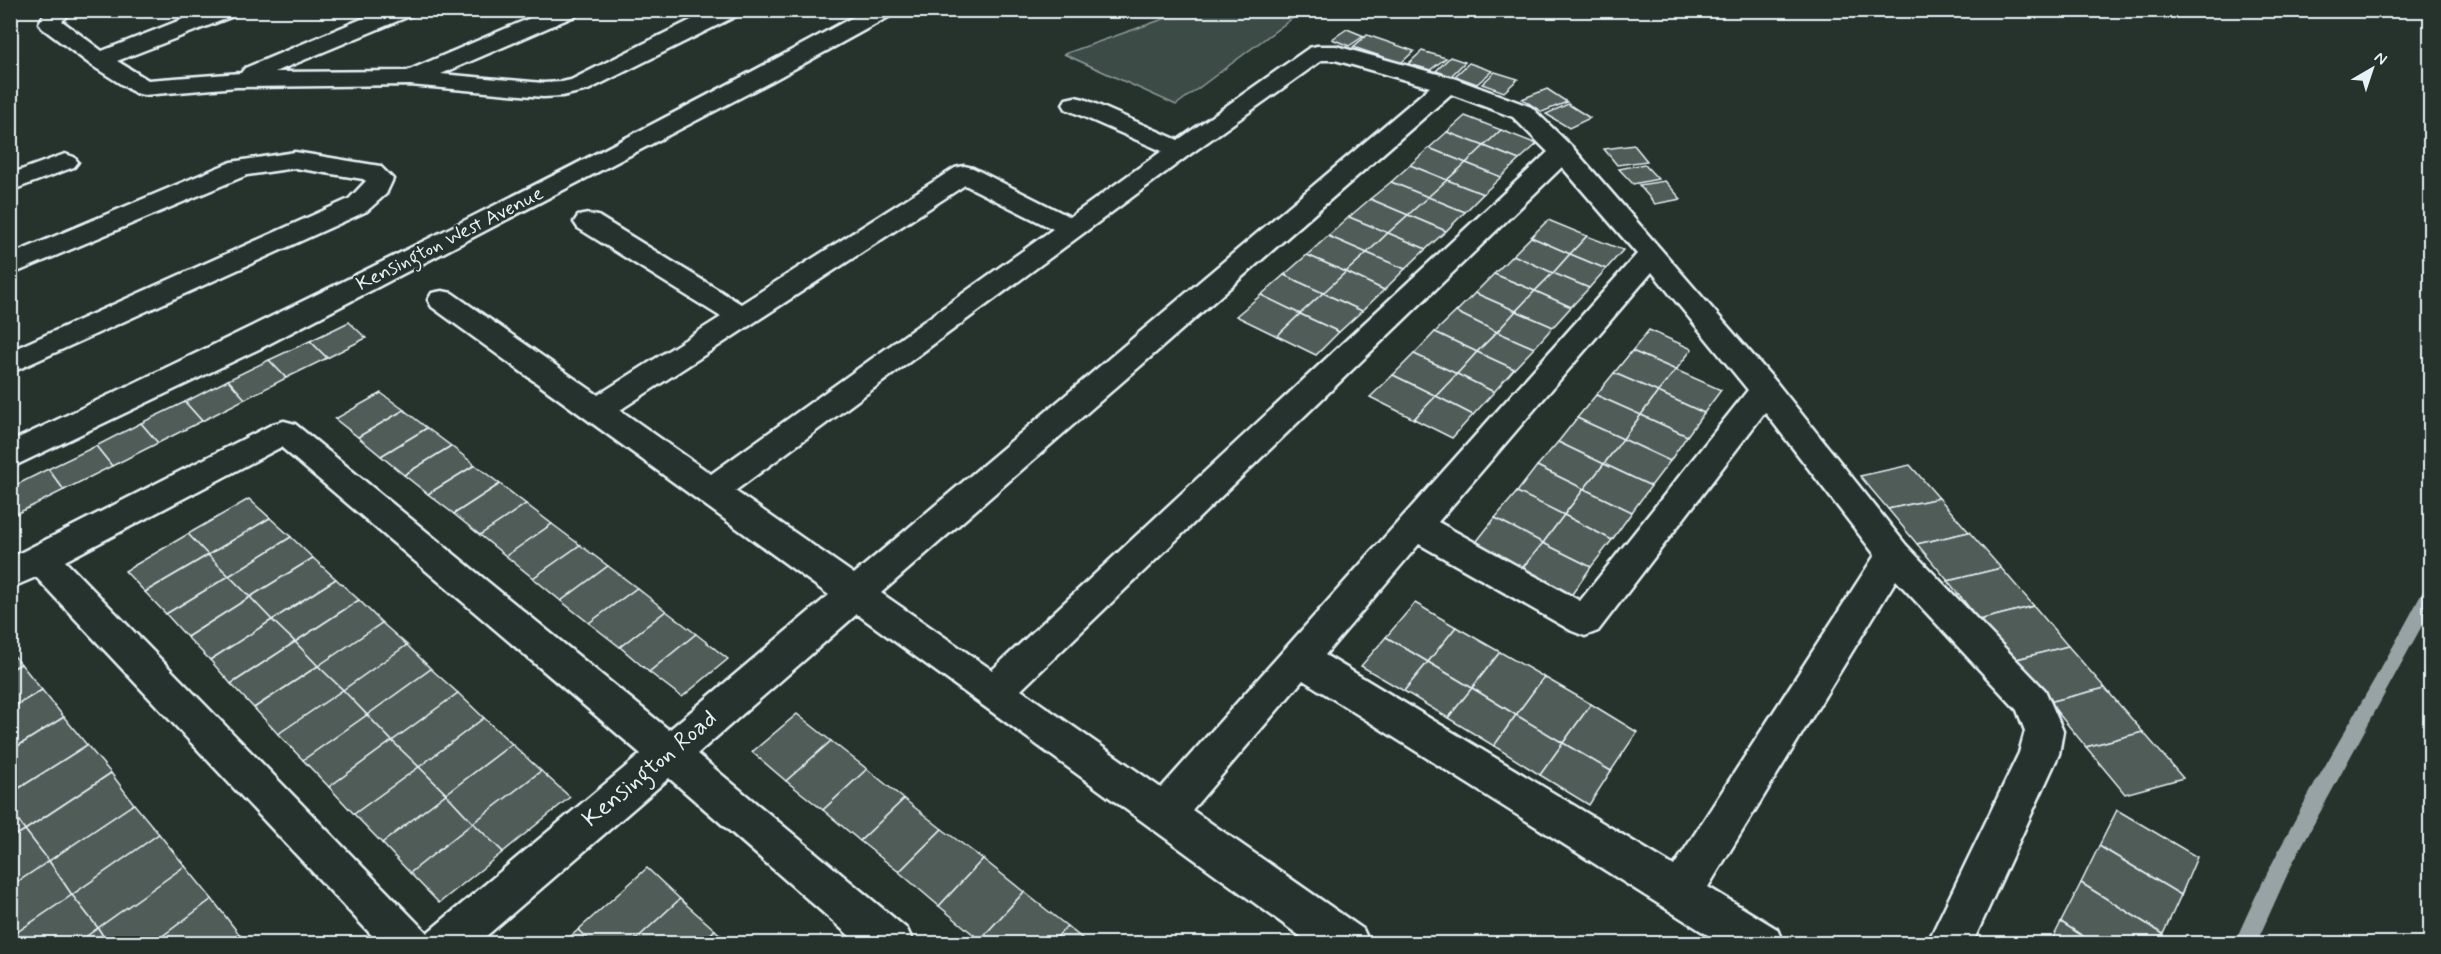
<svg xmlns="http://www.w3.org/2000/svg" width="2441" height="954" font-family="Mynerve,sans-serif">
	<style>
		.green { fill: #3e4b47; stroke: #939ea0; stroke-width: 1.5 }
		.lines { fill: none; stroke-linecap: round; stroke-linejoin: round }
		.stream { fill: #98a3a5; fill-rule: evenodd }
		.building { fill: #505c59; stroke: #e8f1f8; stroke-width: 1.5 }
		.street-casing { stroke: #e8f1f8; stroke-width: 5 }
		.street { fill: #26332d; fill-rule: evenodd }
		.labels { text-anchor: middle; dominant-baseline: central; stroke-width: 4.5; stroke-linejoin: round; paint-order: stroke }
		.street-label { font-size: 20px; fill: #e8f1f8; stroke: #26332d }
		.near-street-label { font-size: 24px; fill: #e8f1f8; stroke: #26332d }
	</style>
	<rect width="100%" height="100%" fill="#26332d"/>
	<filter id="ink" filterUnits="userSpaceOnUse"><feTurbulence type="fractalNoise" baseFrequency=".0167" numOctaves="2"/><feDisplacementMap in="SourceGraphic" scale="12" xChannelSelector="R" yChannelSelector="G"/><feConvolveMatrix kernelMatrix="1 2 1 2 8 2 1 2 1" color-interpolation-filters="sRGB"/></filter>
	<g filter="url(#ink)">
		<polygon class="green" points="1186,11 1302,11 1176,105 1064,54"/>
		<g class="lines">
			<path class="stream" d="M2430 587V611L2293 862 2256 944H2234C2287 820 2362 708 2424 589Z"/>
		</g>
		<g class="building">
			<polygon points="1347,29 1364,36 1349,46 1332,39"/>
			<polygon points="1367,35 1414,51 1401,63 1353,47"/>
			<polygon points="1422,51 1446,58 1430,70 1408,64"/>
			<polygon points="1450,57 1465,62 1451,76 1436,71"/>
			<polygon points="1469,63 1492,71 1477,84 1455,76"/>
			<polygon points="1495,72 1518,79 1504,92 1482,84"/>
			<polygon points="1547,89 1567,102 1542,112 1522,99"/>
			<polygon points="1568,104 1590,118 1569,128 1546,114"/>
			<polygon points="1465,116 1501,130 1484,146 1447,132"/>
			<polygon points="1501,130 1537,144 1519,160 1484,146"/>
			<polygon points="1447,132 1484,146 1466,163 1429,148"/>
			<polygon points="1634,145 1647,161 1617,165 1604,149"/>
			<polygon points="1484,146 1519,160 1501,177 1466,163"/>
			<polygon points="1429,148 1466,163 1447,180 1410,165"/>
			<polygon points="1466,163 1501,177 1483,194 1447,180"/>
			<polygon points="1644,164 1658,179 1633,184 1619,169"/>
			<polygon points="1410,165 1447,180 1428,197 1391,182"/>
			<polygon points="1447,180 1483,194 1465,212 1428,197"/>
			<polygon points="1665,181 1681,199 1655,204 1639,185"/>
			<polygon points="1391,182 1428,197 1408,215 1370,199"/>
			<polygon points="1428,197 1465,212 1446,231 1408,215"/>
			<polygon points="1370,199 1408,215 1388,233 1349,217"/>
			<polygon points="1408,215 1446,231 1426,249 1388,233"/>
			<polygon points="1349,217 1388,233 1367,253 1328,236"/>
			<polygon points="1548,220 1587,236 1570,254 1531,237"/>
			<polygon points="1388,233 1426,249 1405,269 1367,253"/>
			<polygon points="1328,236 1367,253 1346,272 1307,255"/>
			<polygon points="1587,236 1623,250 1606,269 1570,254"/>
			<polygon points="1531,237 1570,254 1553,273 1513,255"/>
			<polygon points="1367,253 1405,269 1384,290 1346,272"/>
			<polygon points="1570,254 1606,269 1589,288 1553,273"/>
			<polygon points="1307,255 1346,272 1323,293 1284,275"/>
			<polygon points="1513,255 1553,273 1535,291 1494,274"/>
			<polygon points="1346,272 1384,290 1362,311 1323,293"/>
			<polygon points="1553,273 1589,288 1571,307 1535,291"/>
			<polygon points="1494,274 1535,291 1516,311 1475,293"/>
			<polygon points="1284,275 1323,293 1300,314 1261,295"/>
			<polygon points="1535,291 1571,307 1553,327 1516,311"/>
			<polygon points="1323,293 1362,311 1339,332 1300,314"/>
			<polygon points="1475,293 1516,311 1497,332 1456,312"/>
			<polygon points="1261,295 1300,314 1277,336 1236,316"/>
			<polygon points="1516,311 1553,327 1534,348 1497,332"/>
			<polygon points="1456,312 1497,332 1477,352 1435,332"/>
			<polygon points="1300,314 1339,332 1316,355 1277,336"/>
			<polygon points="349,322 366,338 327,358 310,341"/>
			<polygon points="1649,330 1692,349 1676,370 1632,351"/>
			<polygon points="1435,332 1477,352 1457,374 1414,354"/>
			<polygon points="1497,332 1534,348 1514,369 1477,352"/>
			<polygon points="310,341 327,358 286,378 269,360"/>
			<polygon points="1632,351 1676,370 1658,392 1614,373"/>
			<polygon points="1477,352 1514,369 1494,392 1457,374"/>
			<polygon points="1414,354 1457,374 1436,396 1393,375"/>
			<polygon points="269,360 286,378 245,399 228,380"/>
			<polygon points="1676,370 1721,390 1704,413 1658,392"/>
			<polygon points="1614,373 1658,392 1641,415 1596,395"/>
			<polygon points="1457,374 1494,392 1473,415 1436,396"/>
			<polygon points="1393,375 1436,396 1414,419 1370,397"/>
			<polygon points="228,380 245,399 202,421 185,402"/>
			<polygon points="1658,392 1704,413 1687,436 1641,415"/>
			<polygon points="381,393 404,410 358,437 335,419"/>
			<polygon points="1596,395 1641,415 1623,439 1577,418"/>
			<polygon points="1436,396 1473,415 1452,438 1414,419"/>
			<polygon points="185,402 202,421 158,443 141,423"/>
			<polygon points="404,410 427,428 381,456 358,437"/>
			<polygon points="1641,415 1687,436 1670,461 1623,439"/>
			<polygon points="1577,418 1623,439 1604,464 1558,442"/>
			<polygon points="141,423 158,443 112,466 96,446"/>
			<polygon points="427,428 451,446 404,475 381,456"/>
			<polygon points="1623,439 1670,461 1651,486 1604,464"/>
			<polygon points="1558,442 1604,464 1584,489 1537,466"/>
			<polygon points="96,446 112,466 64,490 48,469"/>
			<polygon points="451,446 475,465 428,494 404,475"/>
			<polygon points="1604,464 1651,486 1632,512 1584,489"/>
			<polygon points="475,465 500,484 454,514 428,494"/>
			<polygon points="1910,465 1939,498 1888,509 1860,476"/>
			<polygon points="1537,466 1584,489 1564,515 1517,492"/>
			<polygon points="48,469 64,490 14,515 10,509 10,488"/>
			<polygon points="500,484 526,504 480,535 454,514"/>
			<polygon points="1584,489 1632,512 1612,540 1564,515"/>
			<polygon points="1517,492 1564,515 1543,543 1495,518"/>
			<polygon points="1939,498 1969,532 1917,544 1888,509"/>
			<polygon points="249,499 270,518 208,555 188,534"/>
			<polygon points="526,504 552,524 506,556 480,535"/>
			<polygon points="1564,515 1612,540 1591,567 1543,543"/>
			<polygon points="270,518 291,537 229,576 208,555"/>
			<polygon points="1495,518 1543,543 1520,571 1473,546"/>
			<polygon points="552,524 580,545 533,578 506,556"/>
			<polygon points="1969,532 2001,568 1948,581 1917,544"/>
			<polygon points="188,534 208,555 145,592 125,571"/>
			<polygon points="291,537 313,558 250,597 229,576"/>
			<polygon points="1543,543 1591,567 1570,597 1520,571"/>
			<polygon points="580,545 608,566 561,601 533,578"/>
			<polygon points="208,555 229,576 166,614 145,592"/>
			<polygon points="313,558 336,579 272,620 250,597"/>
			<polygon points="608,566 637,588 589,623 561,601"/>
			<polygon points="2001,568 2034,606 1979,620 1948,581"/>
			<polygon points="229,576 250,597 187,637 166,614"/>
			<polygon points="336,579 359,600 295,642 272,620"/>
			<polygon points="637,588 666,611 620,647 589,623"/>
			<polygon points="250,597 272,620 210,660 187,637"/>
			<polygon points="359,600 382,623 318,666 295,642"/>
			<polygon points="1415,603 1456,627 1428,662 1386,637"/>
			<polygon points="2034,606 2068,646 2013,660 1979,620"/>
			<polygon points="666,611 696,634 649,672 620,647"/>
			<polygon points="272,620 295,642 231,684 210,660"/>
			<polygon points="382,623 407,645 343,690 318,666"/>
			<polygon points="1456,627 1500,652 1472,688 1428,662"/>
			<polygon points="696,634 728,659 682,697 649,672"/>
			<polygon points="1386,637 1428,662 1404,691 1361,666"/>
			<polygon points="295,642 318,666 254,708 231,684"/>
			<polygon points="407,645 431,669 367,715 343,690"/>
			<polygon points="2068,646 2105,688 2049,702 2013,660"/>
			<polygon points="10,651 21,664 10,670"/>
			<polygon points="1500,652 1544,677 1516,715 1472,688"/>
			<polygon points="1428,662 1472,688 1448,718 1404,691"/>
			<polygon points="21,664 42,690 10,709 10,670"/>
			<polygon points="318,666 343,690 278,734 254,708"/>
			<polygon points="431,669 458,693 392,741 367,715"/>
			<polygon points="1544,677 1591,704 1563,743 1516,715"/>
			<polygon points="1472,688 1516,715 1494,746 1448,718"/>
			<polygon points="2105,688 2143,732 2086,747 2049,702"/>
			<polygon points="42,690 64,717 10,751 10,709"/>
			<polygon points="343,690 367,715 303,760 278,734"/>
			<polygon points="458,693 484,718 419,767 392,741"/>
			<polygon points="1591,704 1637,732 1611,771 1563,743"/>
			<polygon points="797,714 831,741 786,781 752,752"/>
			<polygon points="367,715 392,741 329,787 303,760"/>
			<polygon points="1516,715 1563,743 1540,775 1494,746"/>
			<polygon points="64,717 87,745 10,794 10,751"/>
			<polygon points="484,718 512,744 446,794 419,767"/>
			<polygon points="2143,732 2183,778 2125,794 2086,747"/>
			<polygon points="392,741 419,767 354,814 329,787"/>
			<polygon points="831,741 867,769 823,810 786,781"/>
			<polygon points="1563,743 1611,771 1589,805 1540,775"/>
			<polygon points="512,744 541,771 473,823 446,794"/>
			<polygon points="87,745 111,773 25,830 10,808 10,794"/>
			<polygon points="419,767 446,794 382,843 354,814"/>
			<polygon points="867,769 904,799 860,841 823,810"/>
			<polygon points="541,771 570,797 503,852 473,823"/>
			<polygon points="111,773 134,804 49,861 25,830"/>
			<polygon points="446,794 473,823 410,873 382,843"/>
			<polygon points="904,799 942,829 899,872 860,841"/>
			<polygon points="134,804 159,834 72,895 49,861"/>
			<polygon points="10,808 25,830 10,839"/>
			<polygon points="2117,810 2197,857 2181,895 2099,846"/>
			<polygon points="473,823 503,852 439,903 410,873"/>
			<polygon points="942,829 983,859 939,906 899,872"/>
			<polygon points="25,830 49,861 10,887 10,839"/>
			<polygon points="159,834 185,866 98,928 72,895"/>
			<polygon points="2099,846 2181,895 2163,934 2081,883"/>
			<polygon points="983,859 1024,892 980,940 939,906"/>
			<polygon points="49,861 72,895 10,937 10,887"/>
			<polygon points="185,866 212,899 152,944 108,944 98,928"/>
			<polygon points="647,868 680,899 631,944 593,944 578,930"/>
			<polygon points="2081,883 2163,934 2159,944 2095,944 2061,922"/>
			<polygon points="1024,892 1067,926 1051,944 985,944 980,940"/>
			<polygon points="72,895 98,928 76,944 10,944 10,937"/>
			<polygon points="212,899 239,934 227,944 152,944"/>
			<polygon points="680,899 715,930 700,944 631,944"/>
			<polygon points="2061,922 2095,944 2050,944"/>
			<polygon points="1067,926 1089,944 1051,944"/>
			<polygon points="98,928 108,944 76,944"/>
			<polygon points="578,930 593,944 562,944"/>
			<polygon points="715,930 730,944 700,944"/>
			<polygon points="239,934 247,944 227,944"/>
		</g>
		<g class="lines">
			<defs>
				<g id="street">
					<polygon points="47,10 74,10 62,21 102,51 206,10 239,10 236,15 117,61 148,80 241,73 245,68 383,10 415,10 412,15 275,72 407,71 549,10 580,10 577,15 441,74 543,83 562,82 571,80 711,10 741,10 738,15 588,90 562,96 543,97 410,85 237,87 144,95 135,93 91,65 42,28 39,23"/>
					<path d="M866 10H895L892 15 772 81 263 347 10 468V442C299 306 586 163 866 10Z"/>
					<path d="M1317 46H1336L1456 79 1531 107 1572 147 1776 382 1906 545 2045 690 2063 731 2059 754 1972 944H1927L2019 753 2025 731 2017 710 1896 580 1708 887 1777 929 1784 944H1722L1303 680 1192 810 1363 929 1370 944H1311L857 614 697 754 907 929 914 944H859L669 778 477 944H380L36 577 10 588V558L273 424 284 421 295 424 669 730 829 595 432 307 428 300 432 293 442 291 452 293 598 395 721 317 578 228 574 222 578 216 588 214 598 216 741 304 955 168 964 166 973 168 1070 217 1162 151 1066 109 1063 104 1066 99 1075 97 1084 99 1178 140 1309 48ZM1322 60H1335L1430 87 854 574 735 491 1189 155ZM1451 94 1513 117 1548 152 992 670 881 593ZM1562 167 1637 254 1161 788 1021 690ZM965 185 1053 229 711 474 620 410ZM1652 272 1748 390 1580 601 1438 522ZM1765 412 1875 555 1674 866 1325 655 1419 544 1572 631 1585 636 1598 631ZM281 447 641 754 427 933 65 561Z"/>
					<polygon points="295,152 380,166 393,179 386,194 367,211 10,373 10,351 349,199 366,181 363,179 295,168 247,175 10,275 10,255 231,162"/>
					<polygon points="65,154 74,157 78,162 74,167 10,191 10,174"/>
				</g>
			</defs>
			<use href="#street" class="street-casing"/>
			<use href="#street" class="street"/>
		</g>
	</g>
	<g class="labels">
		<g class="street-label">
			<text transform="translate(450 239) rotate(-27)">Kensington West Avenue</text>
		</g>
		<g class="near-street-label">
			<text transform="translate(650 769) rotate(-40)">Kensington Road</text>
		</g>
	</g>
	<rect width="2441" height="954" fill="none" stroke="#26332d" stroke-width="36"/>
	<rect x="18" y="18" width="2405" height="918" fill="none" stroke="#e8f1f8" stroke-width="2" filter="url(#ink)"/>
	<g transform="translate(2372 69) rotate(39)" stroke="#26332d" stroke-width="4.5" paint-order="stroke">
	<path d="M0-4.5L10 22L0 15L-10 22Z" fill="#e8f1f8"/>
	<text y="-9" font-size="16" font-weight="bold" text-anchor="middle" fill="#e8f1f8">N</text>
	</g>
</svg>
